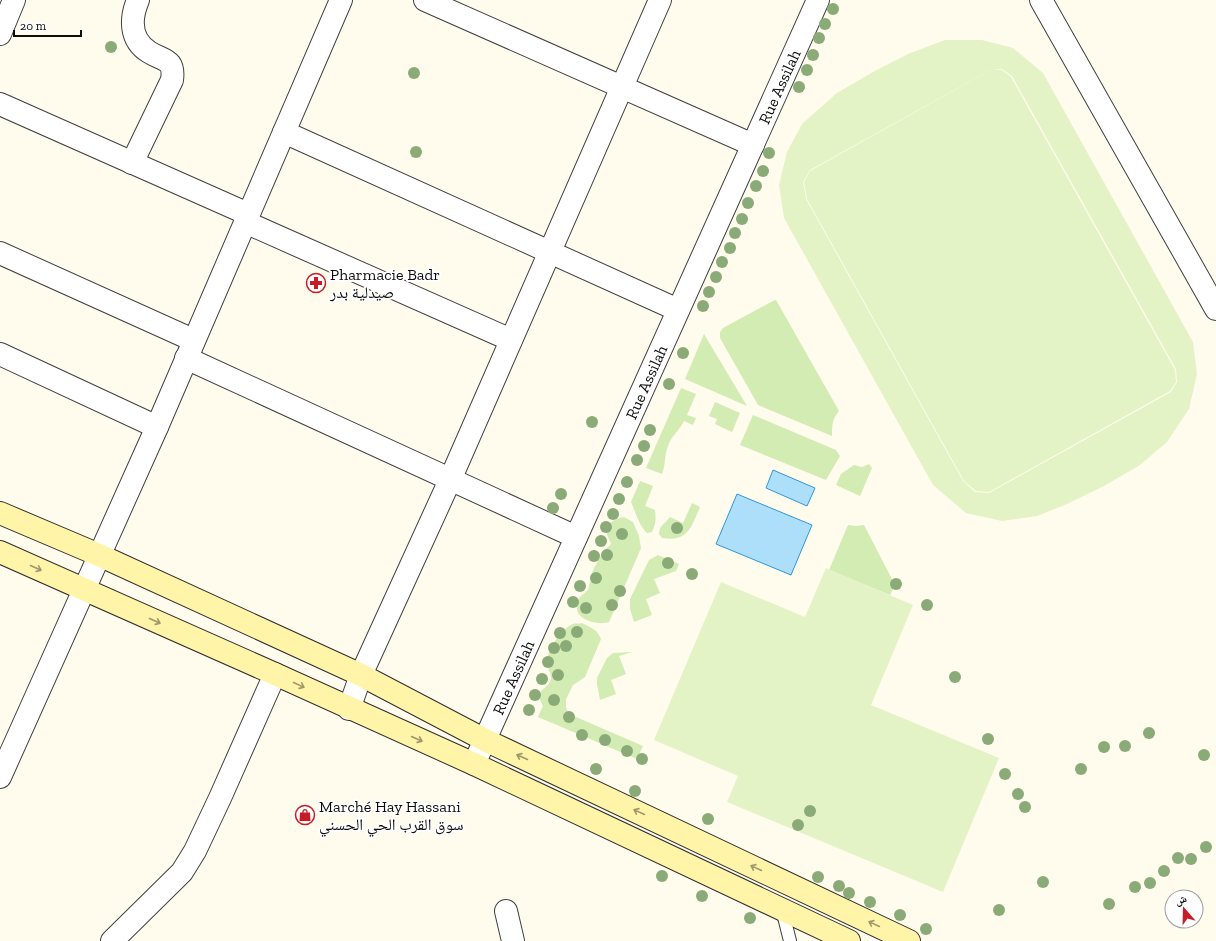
<svg xmlns="http://www.w3.org/2000/svg" width="1216" height="941" font-family="'Zilla Slab','Noto Naskh Arabic',serif">
	<style>
		.green { fill: #d2ecb4 }
		.pitch { fill: #e4f3c6; fill-rule: evenodd }
		.water { fill: #addffb; stroke: #2f97d7 }
		.lines { fill: none; stroke-linecap: round; stroke-linejoin: round }
		.lane-casing { stroke: #404040; stroke-width: 14 }
		.street-casing { stroke: #404040; stroke-width: 24 }
		.secondary-casing { stroke: #2f2f2f; stroke-width: 24 }
		.lane { stroke: #fff; stroke-width: 12 }
		.street { stroke: #fff; stroke-width: 22 }
		.secondary { stroke: #fff4a8; stroke-width: 22 }
		.tree { fill: #8aab78 }
		.oneway { stroke: #9e986a }
		.labels { text-anchor: middle; dominant-baseline: central; stroke-width: 4; stroke-linejoin: round; paint-order: stroke }
		.street-label { font-size: 16px; fill: #0d0d0d; stroke: #fff }
		.poi-label { font-size: 16px; fill: #0d0d0d; stroke: #fff; text-anchor: start }
	</style>
	<rect width="100%" height="100%" fill="#fffbed"/>
	<g class="green">
		<path d="M776 300 839 411C832 419 832 426 832 436L758 405 720 338V332L723 328 773 301Z"/>
		<polygon points="704,334 747,406 685,379"/>
		<path d="M681 388 696 394 687 415 696 418 693 425 684 421C680 430 671 436 668 446 664 455 666 465 662 474L646 468Z"/>
		<polygon points="715,402 740,413 732,432 715,424 717,419 709,416"/>
		<polygon points="753,415 836,450 840,456 826,480 740,445"/>
		<polygon points="869,464 872,468 860,496 836,485 841,474 854,465 862,467"/>
		<path d="M640 481 653 486 645 506 655 510C656 519 656 524 652 532L647 533C638 524 636 513 631 502Z"/>
		<path d="M692 503 700 507C691 527 689 542 662 538L659 534 660 528 670 517 683 523Z"/>
		<path d="M624 517 633 522 639 536 641 548 609 622C600 625 584 622 578 613 577 610 577 607 576 603L580 597 588 590 593 570 603 552 611 544C610 541 608 538 607 534 604 523 616 519 624 517Z"/>
		<polygon points="848,525 856,526 864,525 895,585 890,595 829,570"/>
		<polygon points="658,555 679,564 676,571 654,579 660,593 646,599 652,615 634,622 630,609 630,599 649,560"/>
		<path d="M582 623C590 627 598 630 601 639L585 677 573 685 566 699V708L569 714 643 746 637 759 538 717 543 706C533 688 549 690 551 679 551 674 547 667 547 661 547 650 562 628 573 624 575 623 580 624 582 623Z"/>
		<polygon points="632,652 619,656 626,674 611,680 616,694 600,700 597,684 597,678 607,658 613,653"/>
	</g>
	<g class="pitch">
		<path d="M945 40H982L1013 48 1043 73 1193 342 1197 374 1189 409 1167 442 1140 465 1104 486 1067 504 1037 516 1002 521 966 513 933 485 784 218 779 185 787 152 802 124 837 93 873 72 908 54ZM992 69H1002L1012 76 1176 369 1177 382 1171 392 989 493 975 492 963 481 806 199 803 182 810 170Z"/>
		<polygon points="992,69 1002,70 1011,77 1175,370 1176,382 1170,391 989,492 976,491 964,481 807,199 804,182 810,171"/>
		<polygon points="826,568 913,605 871,705 999,758 943,892 727,802 738,776 654,740 721,582 805,617"/>
	</g>
	<g class="water">
		<polygon points="773,470 815,488 807,506 766,488"/>
		<polygon points="737,494 812,525 791,575 716,544"/>
	</g>
	<g class="lines">
		<defs>
			<polyline id="lane" points="782,909 790,941"/>
			<g id="street">
				<polyline points="425,0 753,145"/>
				<polyline points="1041,0 1216,309"/>
				<polyline points="0,34 14,0"/>
				<polyline points="0,104 248,214"/>
				<polyline points="284,132 678,310"/>
				<path d="M132 163 172 80C175 58 163 61 149 52 130 40 130 19 138 0"/>
				<polyline points="245,222 511,340"/>
				<polyline points="0,253 193,340"/>
				<polyline points="0,354 157,427"/>
				<polyline points="186,358 576,537"/>
				<polyline points="349,709 361,675 450,480 660,0"/>
				<path id="s1" d="M474 764 818 0"/>
				<polyline points="0,777 157,427 341,0"/>
				<polyline points="506,911 513,941"/>
				<polyline points="112,941 182,872 195,851 220,798 275,674"/>
			</g>
			<g id="secondary">
				<polyline points="0,513 99,555 361,675 485,740 909,941"/>
				<polyline points="0,552 275,674 474,764 849,941"/>
			</g>
		</defs>
		<use href="#lane" class="lane-casing"/>
		<use href="#street" class="street-casing"/>
		<use href="#secondary" class="secondary-casing"/>
		<use href="#lane" class="lane"/>
		<use href="#street" class="street"/>
		<use href="#secondary" class="secondary"/>
	</g>
	<g class="tree">
		<circle cx="833" cy="9" r="6"/>
		<circle cx="825" cy="24" r="6"/>
		<circle cx="819" cy="38" r="6"/>
		<circle cx="111" cy="47" r="6"/>
		<circle cx="813" cy="55" r="6"/>
		<circle cx="807" cy="70" r="6"/>
		<circle cx="414" cy="73" r="6"/>
		<circle cx="799" cy="87" r="6"/>
		<circle cx="416" cy="152" r="6"/>
		<circle cx="769" cy="153" r="6"/>
		<circle cx="763" cy="171" r="6"/>
		<circle cx="756" cy="186" r="6"/>
		<circle cx="748" cy="203" r="6"/>
		<circle cx="742" cy="219" r="6"/>
		<circle cx="735" cy="233" r="6"/>
		<circle cx="730" cy="248" r="6"/>
		<circle cx="722" cy="262" r="6"/>
		<circle cx="716" cy="277" r="6"/>
		<circle cx="709" cy="292" r="6"/>
		<circle cx="703" cy="306" r="6"/>
		<circle cx="683" cy="353" r="6"/>
		<circle cx="669" cy="384" r="6"/>
		<circle cx="592" cy="422" r="6"/>
		<circle cx="650" cy="430" r="6"/>
		<circle cx="644" cy="446" r="6"/>
		<circle cx="637" cy="460" r="6"/>
		<circle cx="627" cy="482" r="6"/>
		<circle cx="561" cy="494" r="6"/>
		<circle cx="619" cy="499" r="6"/>
		<circle cx="553" cy="508" r="6"/>
		<circle cx="613" cy="514" r="6"/>
		<circle cx="606" cy="527" r="6"/>
		<circle cx="677" cy="528" r="6"/>
		<circle cx="622" cy="534" r="6"/>
		<circle cx="601" cy="541" r="6"/>
		<circle cx="607" cy="555" r="6"/>
		<circle cx="594" cy="556" r="6"/>
		<circle cx="668" cy="563" r="6"/>
		<circle cx="692" cy="574" r="6"/>
		<circle cx="596" cy="578" r="6"/>
		<circle cx="896" cy="584" r="6"/>
		<circle cx="580" cy="586" r="6"/>
		<circle cx="620" cy="591" r="6"/>
		<circle cx="573" cy="602" r="6"/>
		<circle cx="612" cy="605" r="6"/>
		<circle cx="927" cy="605" r="6"/>
		<circle cx="586" cy="608" r="6"/>
		<circle cx="577" cy="632" r="6"/>
		<circle cx="560" cy="633" r="6"/>
		<circle cx="566" cy="646" r="6"/>
		<circle cx="554" cy="648" r="6"/>
		<circle cx="548" cy="662" r="6"/>
		<circle cx="558" cy="675" r="6"/>
		<circle cx="955" cy="677" r="6"/>
		<circle cx="542" cy="679" r="6"/>
		<circle cx="535" cy="695" r="6"/>
		<circle cx="554" cy="700" r="6"/>
		<circle cx="529" cy="710" r="6"/>
		<circle cx="569" cy="717" r="6"/>
		<circle cx="1149" cy="733" r="6"/>
		<circle cx="582" cy="735" r="6"/>
		<circle cx="988" cy="739" r="6"/>
		<circle cx="605" cy="740" r="6"/>
		<circle cx="1125" cy="746" r="6"/>
		<circle cx="1104" cy="747" r="6"/>
		<circle cx="627" cy="751" r="6"/>
		<circle cx="1204" cy="755" r="6"/>
		<circle cx="642" cy="759" r="6"/>
		<circle cx="596" cy="769" r="6"/>
		<circle cx="1081" cy="769" r="6"/>
		<circle cx="1005" cy="774" r="6"/>
		<circle cx="635" cy="791" r="6"/>
		<circle cx="1018" cy="794" r="6"/>
		<circle cx="1025" cy="807" r="6"/>
		<circle cx="810" cy="811" r="6"/>
		<circle cx="708" cy="819" r="6"/>
		<circle cx="798" cy="825" r="6"/>
		<circle cx="1206" cy="847" r="6"/>
		<circle cx="1178" cy="858" r="6"/>
		<circle cx="1191" cy="859" r="6"/>
		<circle cx="1164" cy="871" r="6"/>
		<circle cx="662" cy="876" r="6"/>
		<circle cx="818" cy="877" r="6"/>
		<circle cx="1043" cy="882" r="6"/>
		<circle cx="1150" cy="883" r="6"/>
		<circle cx="839" cy="886" r="6"/>
		<circle cx="1135" cy="887" r="6"/>
		<circle cx="849" cy="893" r="6"/>
		<circle cx="702" cy="896" r="6"/>
		<circle cx="870" cy="902" r="6"/>
		<circle cx="1109" cy="904" r="6"/>
		<circle cx="999" cy="910" r="6"/>
		<circle cx="900" cy="915" r="6"/>
		<circle cx="750" cy="918" r="6"/>
		<circle cx="926" cy="929" r="6"/>
	</g>
	<defs><path id="oneway-shaft" d="M-6 0H5M1.5-3L5.5 0L1.5 3" fill="none" stroke-width="1.6" stroke-linecap="round" stroke-linejoin="round"/></defs>
	<g class="oneway">
		<use href="#oneway-shaft" transform="translate(36 568) rotate(24)"/>
		<use href="#oneway-shaft" transform="translate(155 621) rotate(24)"/>
		<use href="#oneway-shaft" transform="translate(299 685) rotate(25)"/>
		<use href="#oneway-shaft" transform="translate(417 739) rotate(24)"/>
		<use href="#oneway-shaft" transform="translate(522 757) rotate(-156)"/>
		<use href="#oneway-shaft" transform="translate(639 812) rotate(-155)"/>
		<use href="#oneway-shaft" transform="translate(756 868) rotate(-155)"/>
		<use href="#oneway-shaft" transform="translate(874 924) rotate(-155)"/>
	</g>
	<defs>
		<symbol id="pharmacy-ring" viewBox="-11 -11 22 22"><circle r="9.5" fill="#fff" stroke="#c71b26" stroke-width="1.5"/><path d="M-2-6h4v4h4v4h-4v4h-4v-4h-4v-4h4Z" fill="#c71b26"/></symbol>
		<symbol id="shop-ring" viewBox="-11 -11 22 22"><circle r="9.5" fill="#fff" stroke="#c71b26" stroke-width="1.5"/><path d="M-5-2.5h2.3a2.7 3.5 0 0 1 5.4 0H5L5.5 6h-11ZM-1.5-2.5h3a1.5 2.3 0 0 0-3 0Z" fill="#c71b26"/></symbol>
	</defs>
	<g fill-rule="evenodd">
		<use href="#pharmacy-ring" x="305" y="272" width="22" height="22"/>
		<use href="#shop-ring" x="294" y="804" width="22" height="22"/>
	</g>
	<g class="labels">
		<g class="street-label">
			<text stroke="none"><textPath href="#s1" startOffset="743">Rue Assilah</textPath></text>
			<text stroke="none"><textPath href="#s1" startOffset="419">Rue Assilah</textPath></text>
			<text stroke="none"><textPath href="#s1" startOffset="95">Rue Assilah</textPath></text>
		</g>
		<g class="poi-label">
			<text x="330" y="274">Pharmacie Badr<tspan x="330" dy="18">صيدلية بدر</tspan></text>
			<text x="319" y="806">Marché Hay Hassani<tspan x="319" dy="18">سوق القرب الحي الحسني</tspan></text>
		</g>
	</g>
	<g transform="translate(1184 909) rotate(340)"><circle r="19" fill="#ffffff" stroke="#9e9e9e"/>
	<path d="M0-3L7 15L0 10L-7 15Z" fill="#c71b26"/>
	<text y="-6" font-size="11" font-weight="bold" text-anchor="middle" fill="#0d0d0d">ش</text>
	</g>
	<path d="M14 30v6h67v-6" fill="none" stroke="#0d0d0d" stroke-width="2"/>
	<text x="20" y="30" font-size="12" fill="#0d0d0d" stroke="#ffffff" stroke-width="3" paint-order="stroke">20 m</text>
</svg>
